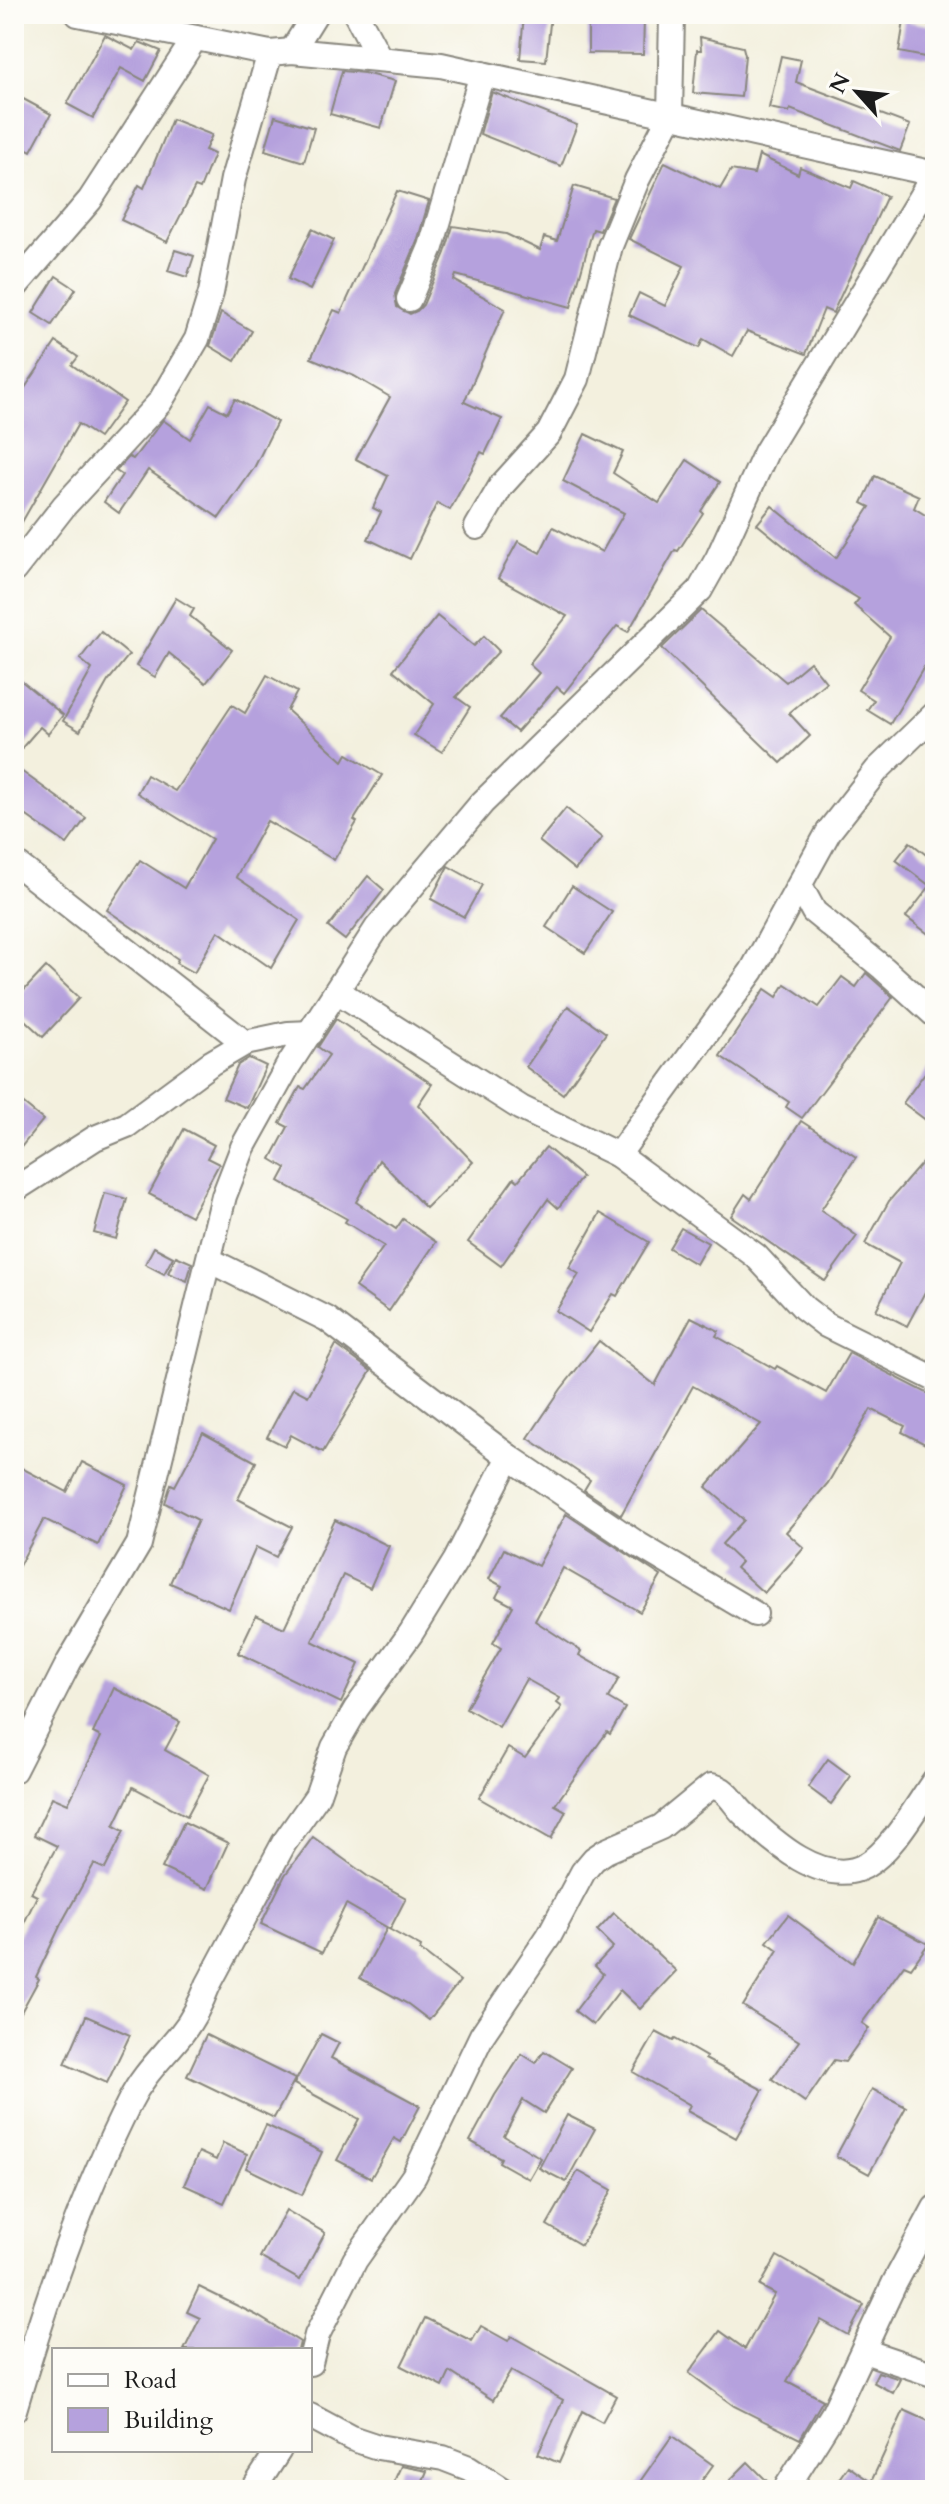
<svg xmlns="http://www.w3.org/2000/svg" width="949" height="2504" font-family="Cardo,serif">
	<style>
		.building { fill: #b5a1dd }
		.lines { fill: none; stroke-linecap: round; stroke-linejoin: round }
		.street-casing { stroke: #88867d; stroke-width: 28 }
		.street { stroke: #fff; stroke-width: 24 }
	</style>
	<rect width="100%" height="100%" fill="#fdfcf7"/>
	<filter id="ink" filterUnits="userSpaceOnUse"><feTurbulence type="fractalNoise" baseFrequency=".0125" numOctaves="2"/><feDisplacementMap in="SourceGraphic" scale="16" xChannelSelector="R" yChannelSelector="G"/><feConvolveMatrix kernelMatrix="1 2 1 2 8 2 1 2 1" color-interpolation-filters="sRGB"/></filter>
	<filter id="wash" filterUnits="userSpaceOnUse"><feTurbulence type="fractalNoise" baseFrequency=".006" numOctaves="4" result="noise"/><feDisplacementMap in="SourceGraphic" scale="32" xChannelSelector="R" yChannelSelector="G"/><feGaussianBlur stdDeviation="1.8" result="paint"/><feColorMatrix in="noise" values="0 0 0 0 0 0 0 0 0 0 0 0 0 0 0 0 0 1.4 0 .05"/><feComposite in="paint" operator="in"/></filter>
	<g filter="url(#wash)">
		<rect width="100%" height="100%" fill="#f3f0de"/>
		<g id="blocks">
			<g class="building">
				<polygon points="524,14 551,14 546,61 520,59"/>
				<polygon points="588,14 635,14 635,19 644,20 643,54 588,53"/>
				<polygon points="904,21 927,25 935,30 935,59 899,52"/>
				<polygon points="105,35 134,50 139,42 161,51 145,81 121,68 93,118 67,104"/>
				<polygon points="700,37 743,47 745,55 741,97 693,93 697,50 701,50"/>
				<polygon points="781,56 801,60 796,82 910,125 900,151 790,109 789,112 769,108"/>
				<polygon points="342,71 364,73 395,81 381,128 330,114"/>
				<polygon points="492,92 577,125 561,166 480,134"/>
				<polygon points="14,94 51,114 31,151 14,142"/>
				<polygon points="275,116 314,128 304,162 265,150"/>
				<polygon points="172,119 212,135 205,150 214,154 200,189 195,187 167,242 121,220 139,185 144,188"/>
				<polygon points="759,155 798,174 800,167 851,188 854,181 887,196 834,310 833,313 824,309 806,354 747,331 733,356 703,339 699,348 629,315 639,293 665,306 684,266 629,239 665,162 720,189 731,170 754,174"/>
				<polygon points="574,186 614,198 600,231 593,229 571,307 456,275 454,280 505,309 464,402 502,419 485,454 481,452 450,510 437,503 410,559 368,539 381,512 373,508 388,476 356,459 390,397 354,376 311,358 334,310 341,313 397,191 429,201 417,242 395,294 397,307 410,314 417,311 423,305 445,253 453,226 506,234 540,250 544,237 557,241"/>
				<polygon points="312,229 334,240 310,290 288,279"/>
				<polygon points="175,250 194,256 187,277 168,271"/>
				<polygon points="56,276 76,289 52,325 33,313"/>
				<polygon points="221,313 252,331 235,361 210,346"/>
				<polygon points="56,342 78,357 72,365 125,402 99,438 78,424 14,536 14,404"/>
				<polygon points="235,399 277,422 254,468 219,518 148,470 119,513 104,502 122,475 116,471 129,457 133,459 163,420 190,439 210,404 227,413"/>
				<polygon points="585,434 623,452 613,473 659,503 687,460 720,482 701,511 703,513 678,551 675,550 628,632 617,626 564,693 557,687 517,732 500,718 539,673 529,664 567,616 498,578 518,541 540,553 553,527 602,552 624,513 563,481"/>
				<polygon points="875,476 919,496 914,508 935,521 935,675 924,667 890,724 867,710 874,700 858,690 890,637 854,605 859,599 817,573 757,524 772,506 836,558 870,507 862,503"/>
				<polygon points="176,598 194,609 190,616 232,650 206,683 169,653 155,677 136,666"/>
				<polygon points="701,610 786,682 810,662 826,682 789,713 810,736 781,763 662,648"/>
				<polygon points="437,616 474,646 484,636 499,651 456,697 470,707 442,752 414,735 434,704 393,670"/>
				<polygon points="101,632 129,655 108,681 80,731 63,721 92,669 80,659"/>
				<polygon points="14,675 63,715 48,734 40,727 14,757"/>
				<polygon points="267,675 297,692 287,710 343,761 347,754 382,775 354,820 357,822 334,860 267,821 236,877 299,920 271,968 218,931 194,973 176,963 178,959 107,910 140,860 184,888 212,839 137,793 147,775 175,791 232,705 245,713"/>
				<polygon points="14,766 86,818 67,844 14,807"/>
				<polygon points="566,808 602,838 575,870 539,841"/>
				<polygon points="910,842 935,862 935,939 906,917 930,886 896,860"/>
				<polygon points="448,866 482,885 464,917 431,899"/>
				<polygon points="368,876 384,890 345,940 328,927"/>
				<polygon points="572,886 612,912 585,953 546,927"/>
				<polygon points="46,967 79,998 43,1037 14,1010 14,1001"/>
				<polygon points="866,973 893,997 802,1118 786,1107 789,1102 720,1056 765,989 777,997 785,984 819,1007 842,977 856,987"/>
				<polygon points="568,1006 606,1033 563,1094 526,1067"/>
				<polygon points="336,1019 432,1084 418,1105 473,1162 426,1208 379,1160 356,1202 396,1229 403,1219 436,1242 389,1311 355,1287 384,1246 345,1222 347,1219 279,1181 286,1168 271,1159 288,1127 280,1123 300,1087 305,1089 329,1055 318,1047"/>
				<polygon points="249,1058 266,1066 247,1108 223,1098 238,1065"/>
				<polygon points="935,1059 935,1127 903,1103"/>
				<polygon points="14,1096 43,1120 14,1156"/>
				<polygon points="801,1121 856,1157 821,1210 857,1236 825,1281 731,1216 745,1194 751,1199"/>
				<polygon points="184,1129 214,1145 207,1158 219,1164 191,1216 149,1194"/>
				<polygon points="546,1147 582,1177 558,1208 548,1199 501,1266 468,1242 514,1178 518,1181"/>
				<polygon points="935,1148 935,1297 926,1290 907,1326 876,1310 900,1263 865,1244 889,1201"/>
				<polygon points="105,1193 127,1199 116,1239 94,1233"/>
				<polygon points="600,1213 649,1242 617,1296 613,1294 589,1332 556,1311 579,1274 569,1268"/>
				<polygon points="681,1228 708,1243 696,1264 669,1248"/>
				<polygon points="154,1247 173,1257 164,1274 145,1264"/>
				<polygon points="176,1256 192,1263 187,1281 168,1273"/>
				<polygon points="691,1317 719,1331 716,1336 775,1369 777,1366 826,1393 849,1353 935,1397 935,1430 927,1445 902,1432 905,1426 871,1409 828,1483 786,1532 804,1548 764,1593 736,1568 741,1562 722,1544 744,1520 706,1487 761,1424 693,1386 621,1515 584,1490 590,1480 528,1438 561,1389 599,1341 655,1385"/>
				<polygon points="336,1345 371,1371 323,1452 291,1435 285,1446 267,1437 293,1388 308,1396"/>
				<polygon points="203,1433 256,1462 238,1499 292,1527 276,1557 256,1547 229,1609 170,1583 198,1520 165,1503 171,1484 175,1486"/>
				<polygon points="82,1462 127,1485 98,1545 44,1519 14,1575 14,1464 67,1492"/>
				<polygon points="566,1514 661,1576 640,1612 563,1568 535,1621 581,1651 579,1655 619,1678 608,1698 625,1708 610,1734 607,1732 555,1805 566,1811 551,1839 479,1798 508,1748 525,1758 562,1707 557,1703 560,1698 526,1679 499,1727 466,1708 501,1648 493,1643 513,1606 496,1597 502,1586 489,1579 504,1549 538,1566"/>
				<polygon points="335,1520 389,1546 370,1588 343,1575 312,1641 359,1664 341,1703 238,1653 256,1615 284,1628"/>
				<polygon points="114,1688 180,1722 165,1750 209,1775 187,1816 133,1787 114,1826 124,1831 105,1869 94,1864 62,1922 36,1977 39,1979 14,2025 14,1944 37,1896 31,1893 57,1846 34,1835 52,1797 68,1804 101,1737 93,1733"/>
				<polygon points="828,1759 851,1776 831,1804 808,1787"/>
				<polygon points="184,1822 228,1843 207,1889 162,1868"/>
				<polygon points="313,1837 370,1878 406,1898 390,1929 346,1904 322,1953 261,1924 285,1875"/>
				<polygon points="614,1913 676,1971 640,2009 620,1990 593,2025 575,2011 603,1974 595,1966 613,1947 597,1931"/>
				<polygon points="788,1915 853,1963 878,1917 928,1944 911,1968 904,1965 862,2023 869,2028 845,2062 834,2060 805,2102 772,2079 799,2041 743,2006 778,1950 767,1942"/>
				<polygon points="387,1928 421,1947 420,1950 460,1981 429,2020 408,2004 360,1978"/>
				<polygon points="86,2016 130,2035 107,2083 65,2064"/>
				<polygon points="656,2032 673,2041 675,2039 706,2057 705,2059 763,2090 736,2138 687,2111 690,2105 633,2072"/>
				<polygon points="321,2034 339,2043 331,2058 420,2106 401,2142 394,2138 371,2178 337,2160 359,2119 294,2084"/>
				<polygon points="206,2035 295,2079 274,2118 187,2076"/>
				<polygon points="544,2051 572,2068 544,2113 523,2100 504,2136 541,2158 529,2179 499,2162 501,2158 470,2141 495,2095 522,2054 536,2063"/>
				<polygon points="872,2089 906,2107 869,2174 836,2156"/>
				<polygon points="567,2115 595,2129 566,2182 539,2168"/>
				<polygon points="266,2125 322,2152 302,2195 246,2168"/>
				<polygon points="223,2143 247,2154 224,2203 184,2185 199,2152 216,2160"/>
				<polygon points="578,2171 612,2190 581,2245 547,2225"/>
				<polygon points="286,2210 325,2233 300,2280 260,2257"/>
				<polygon points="777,2256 864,2305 848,2335 821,2320 787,2381 823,2400 800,2439 734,2406 689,2373 720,2331 745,2349 775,2294 760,2286"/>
				<polygon points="199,2287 256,2315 300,2342 298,2350 184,2350 200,2318 187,2312"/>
				<polygon points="425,2318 472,2341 481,2326 508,2341 511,2336 616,2396 602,2422 582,2411 559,2463 538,2454 563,2400 511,2371 493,2400 450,2372 443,2387 401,2366"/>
				<polygon points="878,2372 900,2379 893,2393 873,2382"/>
				<polygon points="904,2410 935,2424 935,2490 831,2490 848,2466 871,2482"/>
				<polygon points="672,2436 713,2465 695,2490 634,2490"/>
				<polygon points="748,2462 771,2485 770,2490 740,2490 730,2480"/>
				<polygon points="401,2466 427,2471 419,2490 390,2490"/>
			</g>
		</g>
	</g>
	<g filter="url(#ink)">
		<use href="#blocks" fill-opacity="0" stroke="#88867d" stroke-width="2"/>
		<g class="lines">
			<defs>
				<g id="street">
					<polyline points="78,14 270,53"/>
					<polyline points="356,14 380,59"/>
					<polyline points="292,51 315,14"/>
					<polyline points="14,288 90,200 195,38"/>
					<polyline points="409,299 431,247 482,74"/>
					<polyline points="477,527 501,486 549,433 577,379 610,246 637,180 670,116 672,14"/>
					<polyline points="14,570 64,506 160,402 197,339 211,293 233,179 270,53 292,51 441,65 935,174"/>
					<polyline points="14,862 245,1043"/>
					<polyline points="800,886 814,912 883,968 935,1015"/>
					<polyline points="337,991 521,1108 618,1155 752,971 829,831 877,770 935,714"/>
					<polyline points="618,1155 756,1256 804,1308 826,1325 935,1379"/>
					<polyline points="14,1190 95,1138 127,1125 211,1063 245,1043 288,1034 311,1033"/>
					<polyline points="209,1260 327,1319 509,1457 639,1545 755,1614"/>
					<polyline points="14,1770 69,1662 139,1544 224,1196 243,1147 288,1066 377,928 482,803 700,590 718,558 766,452 934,175"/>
					<polyline points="864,2351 935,2375"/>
					<path d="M310 2363 317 2335 355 2260 414 2176 482 2035 549 1936 583 1872 594 1859 606 1851 661 1827 711 1786C727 1788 733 1803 743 1813 772 1841 823 1888 865 1866 892 1851 917 1805 935 1780"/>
					<path d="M14 2410C45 2304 80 2200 130 2101 143 2074 164 2056 182 2033 194 2018 201 2003 208 1985L284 1843 317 1796 334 1747 356 1709 411 1633 456 1560 509 1457"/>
					<polyline points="310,2416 351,2438 378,2447 443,2458 469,2468 503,2490"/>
					<polyline points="253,2490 279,2450"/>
					<polyline points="785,2490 833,2414 894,2284 935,2208"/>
				</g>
			</defs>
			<use href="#street" class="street-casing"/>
			<use href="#street" class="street"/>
		</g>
	</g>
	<rect width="949" height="2504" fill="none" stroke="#fdfcf7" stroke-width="48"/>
	<rect x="52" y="2348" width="260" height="104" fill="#fdfcf7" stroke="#a3a29f" stroke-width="2"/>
	<rect x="68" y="2374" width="40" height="12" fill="#ffffff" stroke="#a3a29f" stroke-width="2"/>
	<text x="124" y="2388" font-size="24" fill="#1c1c1c">Road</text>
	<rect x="68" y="2408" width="40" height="24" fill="#b5a1dd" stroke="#a3a29f" stroke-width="2"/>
	<text x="124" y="2428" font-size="24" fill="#1c1c1c">Building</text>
	<g transform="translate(857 92) rotate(297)" stroke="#fdfcf7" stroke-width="6" paint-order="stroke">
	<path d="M0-6L14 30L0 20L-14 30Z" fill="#1c1c1c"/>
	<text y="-12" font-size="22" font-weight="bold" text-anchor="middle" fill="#1c1c1c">N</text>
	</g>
</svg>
